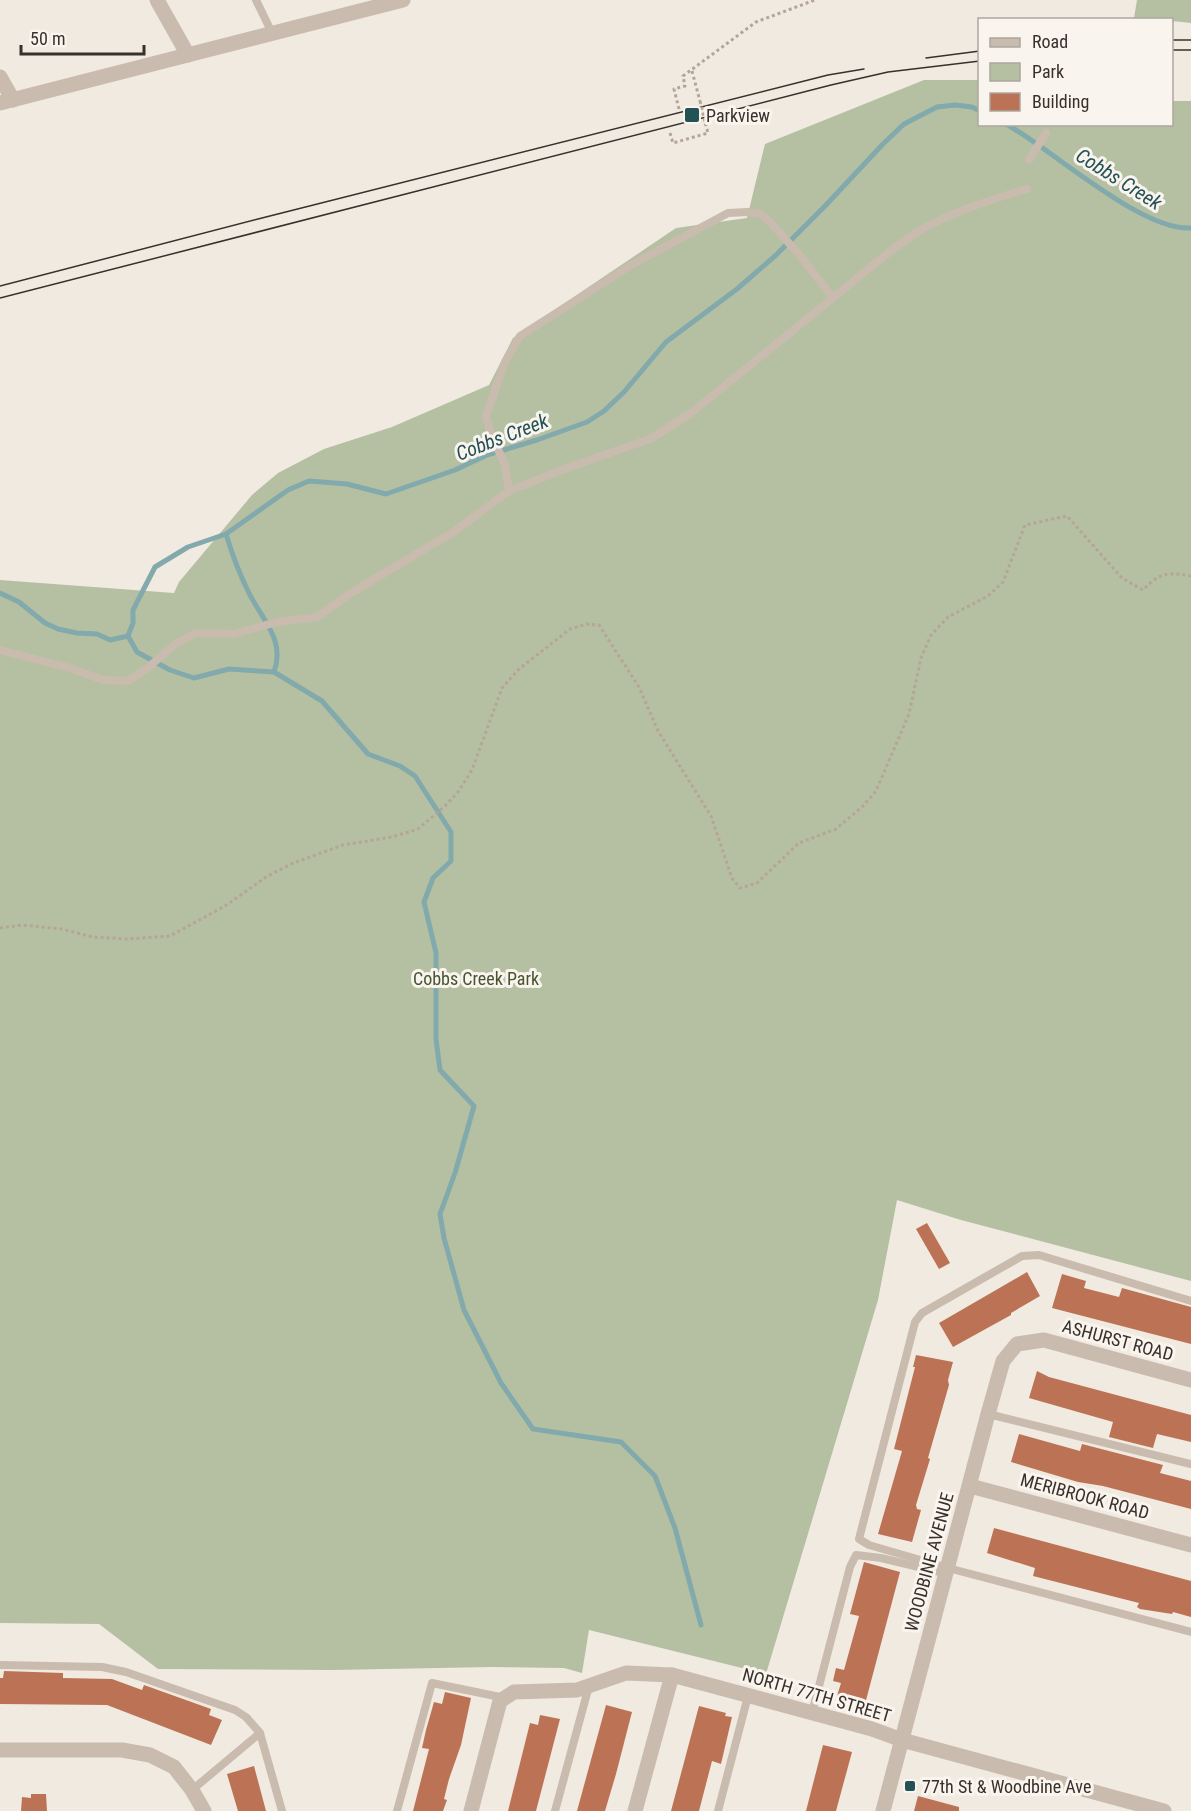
<svg xmlns="http://www.w3.org/2000/svg" width="1191" height="1811" font-family="'Roboto Condensed',sans-serif">
	<style>
		.green { fill: #b5c0a2 }
		.lines { fill: none; stroke-linecap: round; stroke-linejoin: round }
		.stream { stroke: #82a9ac; stroke-width: 5 }
		.building { fill: #bc7255 }
		.path { stroke: #b5a598; stroke-width: 3; stroke-dasharray: 3 3; stroke-linecap: butt }
		.lane { stroke: #c9bbae; stroke-width: 8 }
		.street { stroke: #c9bbae; stroke-width: 15 }
		.tram { stroke: #38302b; stroke-width: 1.5 }
		.path-bridge { stroke: #b5a598; stroke-width: 3; stroke-dasharray: 3 3; stroke-linecap: butt }
		.poi-dot { fill: #245156; stroke: #f9f4ed; stroke-width: 2 }
		.labels { text-anchor: middle; dominant-baseline: central; stroke-width: 6; stroke-linejoin: round; paint-order: stroke }
		.poi-label { font-size: 18px; fill: #38302b; stroke: #f9f4ed; text-anchor: start }
		.park-label { font-size: 18px; fill: #465431; stroke: #f9f4ed }
		.street-label { font-size: 18px; fill: #38302b; stroke: #f9f4ed }
		.water-label { font-size: 20px; font-style: italic; fill: #245156; stroke: #f9f4ed }
	</style>
	<rect width="100%" height="100%" fill="#f1eae1"/>
	<g class="green">
		<polygon points="1137,0 1191,0 1191,23 1172,21 1172,20 1134,18"/>
		<polygon points="924,80 979,80 980,124 1172,124 1172,101 1191,101 1191,1281 961,1220 897,1200 878,1300 766,1674 589,1630 582,1673 564,1668 491,1667 333,1670 158,1669 99,1624 0,1623 0,580 174,593 179,582 252,495 278,473 324,449 392,427 489,385 513,338 676,228 747,218 765,144"/>
	</g>
	<g class="lines">
		<g class="stream">
			<path d="M1006 124C1053 150 1141 231 1191 228"/>
			<path d="M226 534C232 554 239 573 248 591 261 619 286 639 274 672"/>
			<polyline points="0,593 19,602 45,623 58,629 77,633 97,634 110,640 128,636 133,623 133,610 155,567 188,547 226,534 288,490 309,481 347,484 386,494 455,470 487,455 537,440 587,422 604,411 624,392 666,342 737,289 775,256 825,206 883,144 904,124 937,107 955,105 972,107 980,111"/>
			<polyline points="128,636 137,652 170,670 194,678 229,669 274,672 322,701 368,754 400,766 415,776 451,832 451,861 433,878 424,902 436,953 436,1039 440,1070 474,1106 455,1173 440,1214 444,1238 464,1310 501,1383 533,1429 621,1442 655,1476 675,1528 701,1625"/>
		</g>
	</g>
	<g class="building">
		<polygon points="927,1223 950,1263 939,1269 916,1229"/>
		<polygon points="1027,1272 1040,1296 1011,1313 1011,1315 953,1347 939,1323"/>
		<polygon points="1062,1274 1086,1281 1084,1288 1119,1297 1122,1288 1191,1307 1191,1344 1052,1308"/>
		<polygon points="916,1355 953,1362 948,1380 949,1385 928,1458 930,1459 916,1505 917,1509 921,1510 912,1542 878,1534 902,1451 894,1449 915,1367 913,1367"/>
		<polygon points="1037,1371 1049,1377 1191,1415 1191,1442 1157,1434 1153,1448 1109,1437 1113,1422 1029,1398"/>
		<polygon points="1019,1434 1080,1451 1082,1444 1163,1465 1160,1473 1191,1481 1191,1509 1103,1486 1078,1482 1011,1462"/>
		<polygon points="994,1528 1191,1581 1191,1617 1173,1612 1172,1614 1140,1609 1137,1607 1139,1603 1033,1576 1035,1568 987,1553"/>
		<polygon points="864,1562 900,1572 865,1704 837,1696 841,1683 833,1681 836,1668 844,1670 859,1616 850,1614"/>
		<polygon points="4,1671 63,1673 63,1678 112,1679 142,1690 144,1685 211,1709 209,1715 222,1720 211,1745 107,1705 0,1704 0,1678 3,1678"/>
		<polygon points="445,1692 471,1698 461,1745 449,1779 444,1799 447,1800 443,1811 413,1811 429,1749 422,1748 426,1730 434,1702 442,1704"/>
		<polygon points="606,1705 632,1712 616,1774 605,1811 577,1811"/>
		<polygon points="699,1706 726,1713 725,1716 732,1717 721,1764 712,1761 699,1811 671,1811"/>
		<polygon points="540,1715 560,1719 536,1811 508,1811 530,1723 538,1725"/>
		<polygon points="823,1745 852,1752 836,1811 806,1811"/>
		<polygon points="254,1766 266,1811 238,1811 227,1774"/>
		<polygon points="31,1794 46,1794 47,1811 21,1811 22,1797 31,1798"/>
		<polygon points="918,1796 959,1807 959,1811 914,1811"/>
	</g>
	<g class="lines">
		<g class="path">
			<polyline points="692,71 700,101"/>
			<polyline points="679,109 674,89 685,86 683,76 756,22 815,0"/>
			<polyline points="670,133 673,143 708,133 705,122"/>
			<path d="M0 928 22 925 61 929 93 937 128 939 170 936 225 906 266 877 291 864 343 845 392 837 418 829 446 805 458 792 472 770 502 688 519 669 570 629 587 624 599 625 639 687 658 731 711 816 732 878 740 888 757 883 799 843 836 829 862 807 876 791 909 714 921 658 931 635 948 617 988 596 1003 582 1025 525 1067 516 1122 578 1143 590C1160 572 1168 572 1191 576"/>
		</g>
		<g class="lane">
			<polyline points="256,0 272,33"/>
			<polyline points="1029,160 1046,133"/>
			<path d="M833 298C863 274 892 247 926 227 958 210 992 199 1027 189"/>
			<polyline points="0,650 70,668 103,680 128,681 145,670 177,643 196,633 234,634 277,622 317,617 351,593 455,531 509,491 505,465 491,434 486,416 505,362 520,336 633,264 728,213 748,212 761,214 772,224 802,258 833,298 691,413 650,439 567,468 509,491"/>
			<polyline points="1191,1301 1039,1255 1022,1256 922,1313 915,1322 859,1539 869,1545 948,1568 1191,1632"/>
			<polyline points="988,1414 1191,1464"/>
			<polyline points="0,1665 102,1667 126,1672 235,1710 246,1717 260,1733"/>
			<polyline points="812,1713 850,1567 856,1555 881,1558 944,1573"/>
			<polyline points="192,1790 260,1733 282,1811"/>
			<polyline points="397,1811 432,1683 505,1698"/>
			<polyline points="555,1811 589,1686"/>
			<polyline points="718,1811 748,1696"/>
		</g>
		<g class="street">
			<polyline points="157,0 188,55"/>
			<polyline points="0,77 13,100"/>
			<polyline points="0,103 403,0"/>
			<polyline points="970,1486 1191,1545"/>
			<polyline points="0,1750 122,1750 150,1755 174,1767 192,1790 204,1811"/>
			<polyline points="471,1811 500,1701 514,1692 577,1690 626,1673 672,1675 872,1729 902,1740 1164,1811"/>
			<polyline points="635,1811 672,1675"/>
			<polyline points="883,1811 988,1414 1003,1361 1017,1344 1044,1340 1191,1380"/>
		</g>
		<g class="tram">
			<polyline points="1172,40 1191,40"/>
			<polyline points="1172,50 1191,50"/>
			<polyline points="926,58 980,51"/>
			<polyline points="0,286 262,218 828,75 864,69"/>
			<polyline points="0,298 831,85 888,72 980,61"/>
		</g>
		<polyline class="path-bridge" points="700,101 705,122"/>
	</g>
	<g class="poi-dot">
		<rect x="684" y="107" width="16" height="16" rx="3"/>
		<rect x="904" y="1780" width="12" height="12" rx="3"/>
	</g>
	<g class="labels">
		<g class="poi-label">
			<text x="706" y="115">Parkview</text>
			<text x="922" y="1786">77th St &amp; Woodbine Ave</text>
		</g>
		<g class="park-label">
			<text x="476" y="978">Cobbs Creek Park</text>
		</g>
		<g class="street-label">
			<text transform="translate(1118 1340) rotate(15)">ASHURST ROAD</text>
			<text transform="translate(1085 1496) rotate(15)">MERIBROOK ROAD</text>
			<text transform="translate(929 1562) rotate(-75)">WOODBINE AVENUE</text>
			<text transform="translate(817 1695) rotate(16)">NORTH 77TH STREET</text>
		</g>
		<g class="water-label">
			<text transform="translate(1119 179) rotate(32)">Cobbs Creek</text>
			<text transform="translate(502 437) rotate(-21)">Cobbs Creek</text>
		</g>
	</g>
	<rect x="978" y="18" width="195" height="108" fill="#f9f4ed" stroke="#aca69f" stroke-width="1.5"/>
	<rect x="990" y="38" width="30" height="9" fill="#c9bbae" stroke="#aca69f" stroke-width="1.5"/>
	<text x="1032" y="48" font-size="18" fill="#38302b">Road</text>
	<rect x="990" y="63" width="30" height="18" fill="#b5c0a2" stroke="#aca69f" stroke-width="1.5"/>
	<text x="1032" y="78" font-size="18" fill="#38302b">Park</text>
	<rect x="990" y="93" width="30" height="18" fill="#bc7255" stroke="#aca69f" stroke-width="1.5"/>
	<text x="1032" y="108" font-size="18" fill="#38302b">Building</text>
	<path d="M21 45v9h123v-9" fill="none" stroke="#38302b" stroke-width="3"/>
	<text x="30" y="45" font-size="18" fill="#38302b" stroke="#f9f4ed" stroke-width="4.5" paint-order="stroke">50 m</text>
</svg>
